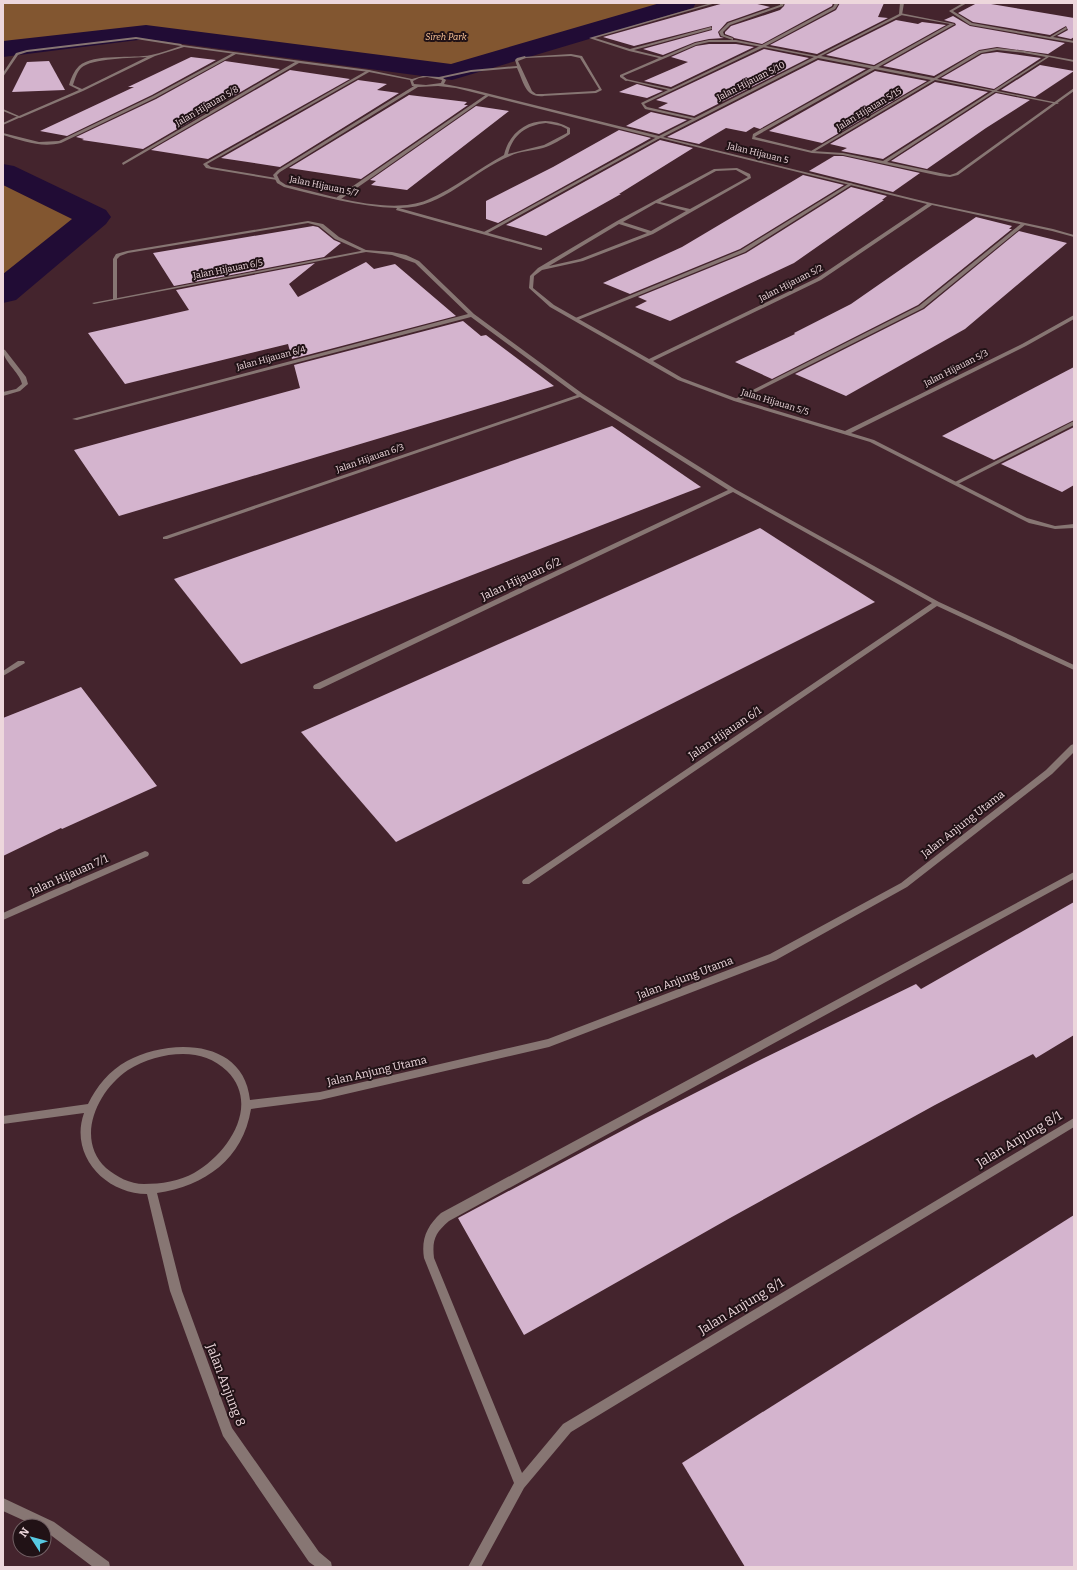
<svg xmlns="http://www.w3.org/2000/svg" width="1077" height="1570" font-family="Bitter,serif">
	<style>
		.forest { fill: #825630 }
		.lines { fill: none; stroke-linecap: round; stroke-linejoin: round }
		.river { fill: #210c35; fill-rule: evenodd }
		.building { fill: #d4b4ce }
		.service { fill: #877673; fill-rule: evenodd }
		.minor { fill: #877673; fill-rule: evenodd }
		.labels { text-anchor: middle; dominant-baseline: central; stroke-width: 4; stroke-linejoin: round; paint-order: stroke }
		.far-park-label { font-size: 9px; font-style: italic; fill: #fec79a; stroke: #211216 }
		.far-street-label { font-size: 9px; fill: #edd7dc; stroke: #211216 }
		.street-label { font-size: 11px; fill: #edd7dc; stroke: #211216 }
		.near-street-label { font-size: 13px; fill: #edd7dc; stroke: #211216 }
	</style>
	<rect width="100%" height="100%" fill="#44242d"/>
	<g class="forest">
		<polygon points="3,3 685,3 452,72 146,32 3,49"/>
		<polygon points="3,173 94,217 3,292"/>
	</g>
	<g class="lines">
		<g class="river">
			<polygon points="660,3 696,3 693,8 452,80 146,39 3,57 3,41 146,25 451,64"/>
			<polygon points="3,164 14,166 106,210 111,217 106,224 16,300 3,303 3,274 72,219 3,185"/>
		</g>
	</g>
	<g class="building">
		<polygon points="724,3 753,3 770,7 727,22 718,32 720,37 724,38 709,39 695,42 663,55 643,49 712,30 712,26 634,46 603,37"/>
		<polygon points="785,3 833,3 832,6 762,44 734,38 733,37 725,34 725,32 731,26 780,10 784,6"/>
		<polygon points="840,3 884,3 878,17 888,18 817,54 770,45 836,10"/>
		<polygon points="977,3 985,3 1074,18 1074,37 1071,39 1057,36 1068,30 1066,26 1050,35 973,22 958,13"/>
		<polygon points="953,16 970,26 1065,43 1048,54 997,47 979,50 934,76 883,66 956,25 955,23 944,20"/>
		<polygon points="896,20 918,24 922,22 946,25 874,65 826,55"/>
		<polygon points="709,44 736,44 754,47 671,87 644,81 688,62 671,57 696,46"/>
		<polygon points="764,49 809,58 694,116 658,108 668,103 656,100"/>
		<polygon points="997,52 1041,58 994,89 941,78 982,54"/>
		<polygon points="191,57 216,60 152,95 67,136 40,131 134,87 128,87"/>
		<polygon points="818,60 866,69 760,129 754,127 746,132 726,128 699,144 667,137"/>
		<polygon points="49,61 65,90 12,92 27,62"/>
		<polygon points="225,61 280,69 143,149 82,140 84,139 76,137 156,99"/>
		<polygon points="1040,65 1074,71 1035,97 1001,90"/>
		<polygon points="290,70 350,79 208,159 151,150"/>
		<polygon points="875,71 927,81 822,143 769,131"/>
		<polygon points="358,80 387,84 377,90 399,93 280,167 221,158"/>
		<polygon points="935,82 988,92 883,159 841,151 847,148 830,144"/>
		<polygon points="637,84 663,91 647,98 619,92"/>
		<polygon points="996,93 1030,100 986,128 927,169 891,161"/>
		<polygon points="409,95 467,102 464,105 468,105 361,179 289,168"/>
		<polygon points="476,106 509,111 407,190 371,185 376,181 370,180"/>
		<polygon points="651,112 687,120 659,134 626,126"/>
		<polygon points="619,130 651,138 498,223 486,219 486,201 553,167"/>
		<polygon points="660,140 693,148 619,194 621,194 546,236 506,225"/>
		<polygon points="834,156 843,156 920,173 893,192 809,171"/>
		<polygon points="803,175 844,185 740,249 630,294 603,283 682,247"/>
		<polygon points="851,187 887,196 882,200 884,200 794,263 670,321 635,307 647,301 638,297 746,253"/>
		<polygon points="976,217 1012,226 1009,229 1012,229 918,305 772,379 735,362 795,334 794,333 851,304"/>
		<polygon points="313,226 318,227 334,240 341,243 324,257 174,286 153,253"/>
		<polygon points="1019,231 1067,243 965,329 846,396 795,374 924,309"/>
		<polygon points="366,262 374,269 395,264 456,316 292,359 288,344 125,384 88,333 189,310 176,290 315,263 289,284 298,297"/>
		<polygon points="463,321 481,336 486,335 554,386 119,516 74,450 300,388 294,365"/>
		<polygon points="1074,367 1074,420 994,460 942,436"/>
		<polygon points="612,426 701,487 241,664 174,579"/>
		<polygon points="1074,427 1074,485 1062,492 1001,464"/>
		<polygon points="760,528 875,602 396,842 301,732"/>
		<polygon points="81,687 157,786 62,829 61,828 3,856 3,718"/>
		<polygon points="1074,902 1074,1035 1036,1058 1033,1054 935,1105 730,1218 524,1335 458,1218 644,1119 756,1062 916,984 921,989"/>
		<polygon points="1074,1215 1074,1567 745,1567 682,1463"/>
	</g>
	<g class="lines">
		<g class="service">
			<polygon points="835,3 839,3 835,9 764,47 644,104 647,107 695,118 695,120 645,109 641,103 668,90 624,80 626,79 671,89 762,45 833,7"/>
			<polygon points="963,3 967,3 953,11 972,23 1050,37 1066,27 1067,29 1053,37 1074,41 1074,43 970,25 949,11"/>
			<polygon points="900,13 955,24 756,136 755,137 812,151 843,153 883,161 1046,57 1024,53 1024,51 1074,60 1074,62 1049,57 887,162 950,175 956,173 1074,88 1074,91 958,175 950,177 940,176 843,155 812,153 752,139 753,134 950,24 901,15"/>
			<path d="M233 53 236 54 155 98 61 143C41 148 23 141 3 135V133L39 142 59 141 153 96Z"/>
			<polygon points="571,54 582,56 602,90 596,93 542,96 543,94 595,91 599,89 580,58 571,56 525,58 523,57"/>
			<polygon points="368,70 371,71 207,164 211,167 276,178 277,178 277,180 211,169 206,168 203,164"/>
			<polygon points="487,94 490,95 341,199 337,199 337,197"/>
			<polygon points="18,116 21,117 3,125 3,123"/>
			<polygon points="657,137 660,138 486,234 482,233"/>
			<polygon points="850,183 853,184 745,252 578,320 573,319 741,250"/>
			<polygon points="308,221 323,224 339,237 368,251 364,252 335,239 319,226 308,223 128,253 120,256 117,259 117,299 115,300 113,299 113,259 116,254 127,251"/>
			<polygon points="1022,223 1026,224 923,308 738,401 733,400 919,306"/>
			<path d="M3 349 5 350 26 377 28 384 20 391 3 396V392L16 389 22 384C19 371 3 362 3 349Z"/>
			<polygon points="1074,421 1074,425 958,484 956,485 953,483"/>
		</g>
		<g class="minor">
			<path d="M711 3H716L595 38 630 49 711 27 712 29 634 50 662 57 695 43 709 40H736L817 56 899 14 900 3H904L902 15 821 56 934 78 979 51 997 48 1025 51 1026 53 997 50 981 53 937 79 1059 103 1057 104 935 80 812 153 811 151 931 80 818 58 663 137 931 203 1053 229 1074 235V237L1052 231 932 205 821 280 653 361 682 378 738 399 845 431 1022 344 1074 315V319L1026 346 851 433 874 440 1027 518 1055 526 1074 524V528L1055 529 1029 523 870 442 734 401 678 380 550 307 529 288 530 276 538 268 617 221 714 169 737 168 750 174 751 178 653 234 583 261 542 270 534 276 533 288 554 305 649 359 817 278 927 204 660 138 658 139 656 138 456 88 438 86 418 87 280 172 277 175 280 181 286 185C326 194 389 216 427 200 455 188 478 169 504 155 511 124 543 112 570 128V134C562 139 553 145 543 148 532 151 520 151 510 156 473 171 442 209 399 208L542 248V250H540L396 210 397 208C359 207 321 196 284 187L277 183 273 175 278 170 414 86H412L410 80 369 72 299 63 123 165 122 163 295 62 184 47 155 56 83 91 20 118 3 111V109L19 116 79 90 69 85C71 78 74 71 79 66 94 53 133 59 151 55 161 53 171 49 181 46L136 39 27 52 18 55 3 77V73L16 53 27 50 136 37 181 44 182 45 369 70 412 79 423 76 439 77 471 70 517 66 515 60 517 58 525 56 526 58 518 61 532 91 536 94H544V96C525 98 524 83 517 68L471 72 443 78 446 80 444 84 470 89 659 136 814 57 736 42H709L696 45 623 76 628 80 626 81 620 77V75L659 58 629 51 589 38ZM147 57 82 89 73 85C75 79 77 72 81 68 92 58 132 58 147 57ZM427 77 442 80 441 83 426 85 414 84 413 81 419 78ZM546 123 561 126 567 129V133L544 145 508 154C513 134 527 125 546 123ZM736 170 748 177 690 209 660 202 716 171ZM656 203 686 211 651 231 623 222ZM619 224 647 233 580 259 549 266Z"/>
			<polygon points="780,3 784,3 783,6 730,25 723,32 724,35 733,38 733,40 721,36 719,32 728,23 780,5"/>
			<polygon points="366,250 392,252 406,255 419,261 474,314 583,394 735,489 939,602 1074,665 1074,670 937,606 529,884 523,884 522,882 523,880 932,603 733,492 320,689 314,689 313,687 314,685 728,490 580,397 167,539 163,539 163,537 577,395 471,317 77,420 72,419 468,314 415,263 392,255 366,252 94,304 92,303"/>
			<polygon points="18,661 24,661 25,663 3,676 3,671"/>
			<path d="M1074 744V752L1052 774 907 887 776 960 549 1047 320 1100 251 1109C243 1159 205 1186 157 1193L182 1291 232 1428 319 1552 331 1562 332 1567H316L309 1562 223 1436 170 1291 147 1194C105 1194 69 1155 84 1113L3 1124V1116L88 1104C96 1087 110 1070 127 1061 169 1038 244 1038 250 1100L320 1092 548 1039 770 954 901 883 1046 770 1071 745ZM183 1054C200 1054 214 1059 227 1071 261 1105 228 1154 194 1173 180 1181 161 1184 144 1184 130 1184 117 1177 106 1168 75 1139 97 1091 128 1070 144 1060 164 1054 183 1054Z"/>
			<polygon points="145,851 148,852 149,854 148,856 3,920 3,913 49,892"/>
			<path d="M1074 872V879L449 1221C435 1233 432 1240 434 1258L522 1473 563 1424 1074 1118V1127L571 1432 524 1488 481 1567H468L514 1483 424 1258C421 1239 427 1226 441 1213Z"/>
			<polygon points="3,1498 54,1522 109,1562 110,1567 93,1567 44,1530 44,1526 36,1526 3,1511"/>
		</g>
	</g>
	<g class="labels">
		<g class="far-park-label">
			<text x="446" y="37">Sireh Park</text>
		</g>
		<g class="far-street-label">
			<text transform="translate(751 81) rotate(-27)">Jalan Hijauan 5/10</text>
			<text transform="translate(207 106) rotate(-30)">Jalan Hijauan 5/8</text>
			<text transform="translate(869 109) rotate(-31)">Jalan Hijauan 5/15</text>
			<text transform="translate(758 153) rotate(14)">Jalan Hijauan 5</text>
			<text transform="translate(324 186) rotate(12)">Jalan Hijauan 5/7</text>
			<text transform="translate(228 269) rotate(-11)">Jalan Hijauan 6/5</text>
			<text transform="translate(791 283) rotate(-27)">Jalan Hijauan 5/2</text>
			<text transform="translate(271 358) rotate(-15)">Jalan Hijauan 6/4</text>
			<text transform="translate(956 368) rotate(-27)">Jalan Hijauan 5/3</text>
			<text transform="translate(775 402) rotate(17)">Jalan Hijauan 5/5</text>
			<text transform="translate(370 458) rotate(-19)">Jalan Hijauan 6/3</text>
		</g>
		<g class="street-label">
			<text transform="translate(521 579) rotate(-25)">Jalan Hijauan 6/2</text>
			<text transform="translate(725 733) rotate(-34)">Jalan Hijauan 6/1</text>
			<text transform="translate(963 824) rotate(-38)">Jalan Anjung Utama</text>
			<text transform="translate(69 875) rotate(-24)">Jalan Hijauan 7/1</text>
			<text transform="translate(685 978) rotate(-21)">Jalan Anjung Utama</text>
			<text transform="translate(377 1071) rotate(-13)">Jalan Anjung Utama</text>
		</g>
		<g class="near-street-label">
			<text transform="translate(1019 1139) rotate(-31)">Jalan Anjung 8/1</text>
			<text transform="translate(741 1306) rotate(-31)">Jalan Anjung 8/1</text>
			<text transform="translate(226 1385) rotate(69)">Jalan Anjung 8</text>
		</g>
	</g>
	<rect width="1077" height="1570" fill="none" stroke="#edd7dc" stroke-width="8"/>
	<g transform="translate(32 1538) rotate(306)"><circle r="19" fill="#211216" stroke="#736165"/>
	<path d="M0-3L7 15L0 10L-7 15Z" fill="#57c9e2"/>
	<text y="-6" font-size="11" font-weight="bold" text-anchor="middle" fill="#edd7dc">N</text>
	</g>
</svg>
